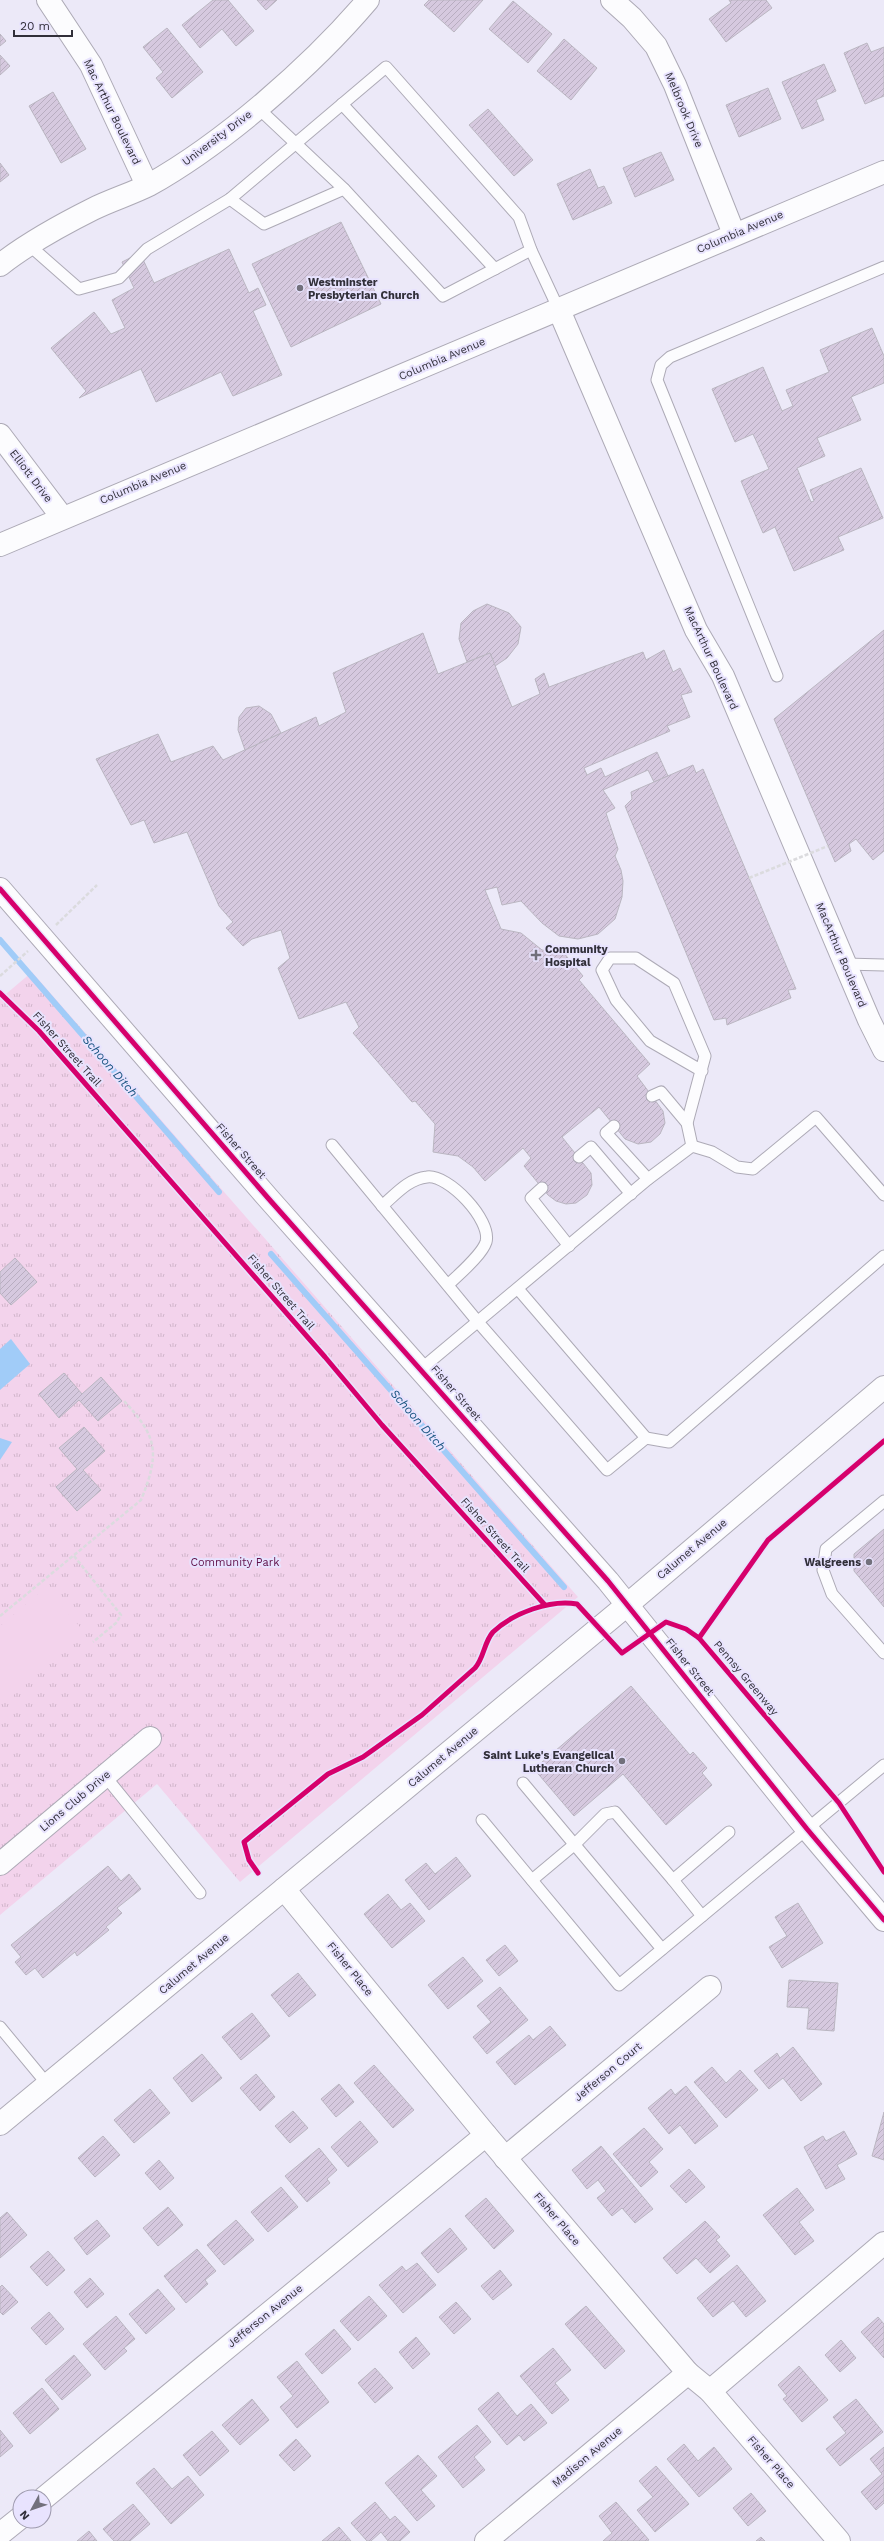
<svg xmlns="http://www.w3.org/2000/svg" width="884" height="2541" font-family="'Work Sans',sans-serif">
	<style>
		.park { fill: url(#park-tufts) }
		.garden { fill: #f3d3ec }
		.water { fill: #a1ccf8 }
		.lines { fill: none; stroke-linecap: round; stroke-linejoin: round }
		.stream { stroke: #a1ccf8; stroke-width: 6 }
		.building { fill: url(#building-hatch); stroke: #bab6c1 }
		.service-casing { stroke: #adaab6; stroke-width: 13 }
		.minor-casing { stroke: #adaab6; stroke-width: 24 }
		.tertiary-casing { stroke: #adaab6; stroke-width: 24 }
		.secondary-casing { stroke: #adaab6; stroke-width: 24 }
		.path { stroke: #dbdbde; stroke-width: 2.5; stroke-dasharray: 4 2; stroke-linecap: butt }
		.service { stroke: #fcfcfe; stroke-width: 11 }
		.minor { stroke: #fcfcfe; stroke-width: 22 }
		.tertiary { stroke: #fcfcfe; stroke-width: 22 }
		.secondary { stroke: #fcfcfe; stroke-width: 22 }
		.path-bridge { stroke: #dbdbde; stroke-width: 2.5; stroke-dasharray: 4 2; stroke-linecap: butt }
		.cycleway-casing { stroke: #e8e3fe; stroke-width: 8 }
		.cycleway { stroke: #d6006c; stroke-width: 5 }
		.poi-dot { fill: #72707c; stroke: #e8e3fe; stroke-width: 1.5 }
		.labels { text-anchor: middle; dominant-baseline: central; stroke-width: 4; stroke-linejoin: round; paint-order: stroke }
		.street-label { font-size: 11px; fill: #312f39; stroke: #e8e3fe }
		.poi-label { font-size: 11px; font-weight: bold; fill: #312f39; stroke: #e8e3fe; text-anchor: start }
		.park-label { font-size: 11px; fill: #60114a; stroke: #e8e3fe }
		.water-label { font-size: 12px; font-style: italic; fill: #1a5582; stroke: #e8e3fe }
	</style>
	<defs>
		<pattern id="park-tufts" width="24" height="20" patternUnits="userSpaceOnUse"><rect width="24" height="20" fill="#f3d3ec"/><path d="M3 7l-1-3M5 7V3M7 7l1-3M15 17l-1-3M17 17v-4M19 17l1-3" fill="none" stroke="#d1b5cb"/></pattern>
		<pattern id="building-hatch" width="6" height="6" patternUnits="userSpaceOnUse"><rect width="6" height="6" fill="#d6c9df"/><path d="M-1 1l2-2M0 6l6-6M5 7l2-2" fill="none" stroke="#b8adc0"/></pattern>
	</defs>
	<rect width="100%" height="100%" fill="#ece9f8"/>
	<polygon class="park" points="32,972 578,1597 240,1882 157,1784 0,1915 0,999"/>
	<polygon class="garden" points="46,1587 85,1633 3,1704 0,1699 0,1626"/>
	<g class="water">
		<polygon points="11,1339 30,1364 0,1390 0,1349"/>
		<polygon points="0,1438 12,1442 0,1460"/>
	</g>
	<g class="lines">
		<g class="stream">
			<polyline points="0,940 219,1192"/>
			<polyline points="271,1254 564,1587"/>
		</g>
	</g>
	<g class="building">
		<polygon points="213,0 228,0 254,31 236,46 222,29 200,48 182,25"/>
		<polygon points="257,0 277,0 266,10"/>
		<polygon points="429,0 483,0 454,32 424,5"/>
		<polygon points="729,0 766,0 772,8 726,42 709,19 731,3"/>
		<polygon points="513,1 552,34 528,63 489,29"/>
		<polygon points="167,28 203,72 172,98 156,78 163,72 143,47"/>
		<polygon points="0,34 6,41 0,46"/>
		<polygon points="564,39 597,68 571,100 537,71"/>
		<polygon points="867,43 871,52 884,47 884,96 865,104 844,53"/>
		<polygon points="0,55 10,66 0,75"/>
		<polygon points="824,64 836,91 816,100 824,120 802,129 782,82"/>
		<polygon points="768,88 781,119 739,137 726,105"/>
		<polygon points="53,92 86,149 61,163 29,106"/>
		<polygon points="488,109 533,160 514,176 469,125"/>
		<polygon points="661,152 674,180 635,197 623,168"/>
		<polygon points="0,163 9,175 0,182"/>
		<polygon points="590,169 598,188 604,186 612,203 573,220 557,184"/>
		<polygon points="341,222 381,304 291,347 252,264"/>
		<polygon points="229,249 249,293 258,288 266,305 253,311 282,375 233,396 221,372 156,402 141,369 79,398 86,391 51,348 94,312 111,334 125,328 112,300 134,288 122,262 140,253 154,283"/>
		<polygon points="872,328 884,356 884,383 851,397 861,420 817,438 825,456 797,468 811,502 814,501 810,490 861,468 883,518 838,537 844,550 794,571 775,527 763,533 741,481 769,469 753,434 735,442 712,389 763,367 782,411 793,406 786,390 829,372 820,350"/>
		<polygon points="487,604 509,613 521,627 518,644 507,658 495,666 490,653 467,662 459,639 461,623 473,611"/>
		<polygon points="884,630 884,851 873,860 856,839 849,844 851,851 835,862 774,719"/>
		<polygon points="423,633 438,674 490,653 512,707 540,694 535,679 544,673 549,687 643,652 646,660 664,650 673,672 680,668 692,692 681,695 690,717 667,726 670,731 584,768 587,775 601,768 605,777 657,752 668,776 654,782 648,770 603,790 615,808 606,813 618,849 615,856 621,870 623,881 622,897 615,919 598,934 578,939 559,936 542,923 521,901 502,905 497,887 485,890 501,929 521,933 542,950 563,952 583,976 579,980 650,1064 637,1076 663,1111 665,1123 660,1134 651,1142 638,1144 625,1139 599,1107 562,1137 591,1173 592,1185 587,1195 576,1203 566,1204 556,1201 548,1195 524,1166 531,1158 523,1148 485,1181 473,1167 458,1156 433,1152 435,1124 415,1101 412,1102 353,1033 359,1027 346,1002 299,1019 278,968 290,958 281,930 252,939 243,946 226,928 233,922 219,906 187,832 154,843 144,820 131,825 96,759 158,734 171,762 213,746 223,760 316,717 319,726 346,712 333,673"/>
		<polygon points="259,706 271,714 281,733 245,750 238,730 239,717 246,708"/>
		<polygon points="693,765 696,773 703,769 796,989 788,990 791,998 727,1025 726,1018 714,1020 625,806 632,799 631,792"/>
		<polygon points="15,1258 37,1282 11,1305 0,1293 0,1272"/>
		<polygon points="64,1373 82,1394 101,1377 122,1401 98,1421 79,1400 59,1418 39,1394"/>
		<polygon points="84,1427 105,1451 83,1470 101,1490 77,1511 56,1487 77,1469 59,1448"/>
		<polygon points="884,1529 884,1607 854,1571 854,1554"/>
		<polygon points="631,1686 690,1755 693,1752 707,1768 702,1773 712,1785 666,1825 623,1774 574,1816 534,1769"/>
		<polygon points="456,1857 471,1876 429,1910 405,1880 426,1863 435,1874"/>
		<polygon points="108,1866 121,1881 129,1874 141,1889 117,1908 122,1913 106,1927 109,1930 77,1956 75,1952 43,1978 35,1968 26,1975 15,1962 21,1957 11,1945"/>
		<polygon points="388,1894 401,1910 410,1903 425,1921 392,1948 364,1914"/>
		<polygon points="798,1903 823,1943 782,1968 769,1947 787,1936 775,1917"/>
		<polygon points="505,1945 518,1961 499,1976 486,1960"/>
		<polygon points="463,1957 483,1981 448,2009 428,1985"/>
		<polygon points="298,1973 316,1995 289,2017 271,1995"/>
		<polygon points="789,1980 838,1983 834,2031 807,2029 809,2008 787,2007"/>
		<polygon points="500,1987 528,2020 487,2054 473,2037 491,2022 477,2006"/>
		<polygon points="252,2013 270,2036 241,2060 222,2037"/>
		<polygon points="550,2026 566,2045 515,2085 496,2062 529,2035 533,2040"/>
		<polygon points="793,2047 822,2084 801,2101 783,2078 769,2089 754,2071 777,2053 780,2058"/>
		<polygon points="202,2054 222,2078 192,2102 173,2078"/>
		<polygon points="374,2065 414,2110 393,2128 354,2083"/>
		<polygon points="712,2067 726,2083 740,2070 758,2090 726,2118 694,2082"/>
		<polygon points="256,2074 275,2097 260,2111 240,2088"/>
		<polygon points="339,2084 354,2102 336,2117 321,2099"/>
		<polygon points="686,2086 718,2126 695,2144 680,2125 669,2134 648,2108 671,2089 675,2095"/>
		<polygon points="150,2089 170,2113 134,2143 114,2120"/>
		<polygon points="293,2111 308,2128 290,2143 275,2126"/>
		<polygon points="884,2112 884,2160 872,2156"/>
		<polygon points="360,2121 378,2142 348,2167 331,2147"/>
		<polygon points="644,2128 663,2149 649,2162 658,2172 641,2187 613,2154"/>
		<polygon points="844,2131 857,2154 837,2165 845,2179 826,2189 804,2147 823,2136 826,2141"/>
		<polygon points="103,2136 120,2155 95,2177 78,2158"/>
		<polygon points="601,2146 653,2209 635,2223 622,2208 612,2216 597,2198 606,2191 598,2180 587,2189 572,2170"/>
		<polygon points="319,2148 337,2170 327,2179 330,2183 307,2202 285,2176"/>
		<polygon points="159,2160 174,2178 160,2190 145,2173"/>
		<polygon points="689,2169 705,2187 686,2203 670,2186"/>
		<polygon points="281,2187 298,2207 268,2232 251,2212"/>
		<polygon points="797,2188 814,2210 799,2222 814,2241 795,2255 763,2215"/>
		<polygon points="486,2198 514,2231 494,2249 465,2216"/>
		<polygon points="168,2207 183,2225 158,2246 143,2228"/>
		<polygon points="7,2212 27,2235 0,2258 0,2218"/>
		<polygon points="97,2220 110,2236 87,2255 74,2238"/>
		<polygon points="236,2220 254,2240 224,2265 207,2245"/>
		<polygon points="705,2221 720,2237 716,2240 730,2256 710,2273 696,2258 677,2274 663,2258"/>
		<polygon points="450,2228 467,2249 438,2273 421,2253"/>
		<polygon points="197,2249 216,2271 205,2280 208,2284 186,2303 164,2276"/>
		<polygon points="48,2251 65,2270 47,2286 30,2267"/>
		<polygon points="417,2263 436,2285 403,2313 379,2285 402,2266 406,2271"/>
		<polygon points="737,2265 766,2301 746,2317 733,2301 713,2317 697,2298"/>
		<polygon points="500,2270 512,2285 493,2300 481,2286"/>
		<polygon points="90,2278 104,2294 87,2308 74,2292"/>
		<polygon points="2,2285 18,2302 3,2315 0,2312 0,2287"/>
		<polygon points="158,2289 175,2309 146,2334 129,2314"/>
		<polygon points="369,2296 387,2316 358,2341 340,2321"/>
		<polygon points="456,2302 471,2319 454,2334 439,2317"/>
		<polygon points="586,2306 625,2351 605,2369 565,2324"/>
		<polygon points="49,2312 64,2329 46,2345 31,2328"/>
		<polygon points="116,2316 135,2339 124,2348 127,2351 105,2370 83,2344"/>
		<polygon points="878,2317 884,2324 884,2358 861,2332"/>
		<polygon points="334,2329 351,2349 322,2374 305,2354"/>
		<polygon points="416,2337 430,2354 413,2369 399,2352"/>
		<polygon points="841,2340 856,2358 840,2372 825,2355"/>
		<polygon points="553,2348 571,2370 555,2383 569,2400 552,2414 520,2376"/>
		<polygon points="74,2355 91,2375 62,2400 45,2380"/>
		<polygon points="297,2361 329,2402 297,2428 280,2407 293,2396 277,2377"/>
		<polygon points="799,2366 828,2400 802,2422 783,2399 787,2396 778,2385"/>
		<polygon points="375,2368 393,2388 375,2403 358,2383"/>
		<polygon points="42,2388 59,2409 30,2434 13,2413"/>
		<polygon points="498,2392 517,2416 531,2404 547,2423 524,2441 519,2435 507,2445 478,2409"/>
		<polygon points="252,2399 269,2420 240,2445 222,2425"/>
		<polygon points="856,2399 883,2432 840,2466 826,2449 846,2433 833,2417"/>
		<polygon points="477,2425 491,2442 474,2457 485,2470 463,2488 438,2457"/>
		<polygon points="0,2430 13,2446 0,2457"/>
		<polygon points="212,2431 229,2451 200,2476 183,2455"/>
		<polygon points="296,2439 311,2456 294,2471 279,2455"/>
		<polygon points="684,2444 698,2461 714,2447 732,2469 699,2497 667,2459"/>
		<polygon points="884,2447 884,2503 876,2510 861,2492 882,2474 870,2459"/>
		<polygon points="418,2455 437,2476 421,2490 435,2506 417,2521 385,2483"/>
		<polygon points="656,2466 689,2504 655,2532 637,2510 653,2497 639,2481"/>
		<polygon points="154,2468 172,2489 188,2476 204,2495 171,2524 136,2483"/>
		<polygon points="751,2493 766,2511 748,2526 733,2508"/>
		<polygon points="375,2502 390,2520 395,2516 410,2532 400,2541 388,2541 381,2532 371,2541 367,2541 351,2523"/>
		<polygon points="616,2502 649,2540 647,2541 603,2541 612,2533 599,2516"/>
		<polygon points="133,2504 150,2524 130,2541 114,2541 103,2529"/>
		<polygon points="339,2527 351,2541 322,2541"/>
		<polygon points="89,2531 97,2541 77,2541"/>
		<polygon points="761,2537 765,2541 756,2541"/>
	</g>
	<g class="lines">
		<defs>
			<g id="service">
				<polyline points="342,104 495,269"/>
				<polyline points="257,107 344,189 443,296 531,250"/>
				<polyline points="230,199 264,224 344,189"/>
				<polyline points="29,245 79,289 119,278 147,249 230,199 386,67 519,217 531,250 559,310"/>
				<polyline points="777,676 657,380 661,365 670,357 884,267"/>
				<polyline points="845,964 884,965"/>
				<polyline points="652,1096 661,1092 687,1123 692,1146"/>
				<polyline points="687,1123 705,1056 674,983 636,958 610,958 602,970 616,1000 650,1041 702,1071"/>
				<polyline points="614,1126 606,1133 648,1179"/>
				<polyline points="332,1145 478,1322 607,1470 646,1438 669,1442 884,1256"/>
				<polyline points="579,1157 591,1147 631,1194"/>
				<polyline points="542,1188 531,1198 569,1246"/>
				<path d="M382 1206C396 1194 408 1179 427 1177 448 1174 492 1220 486 1242 482 1255 458 1275 448 1285"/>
				<polyline points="518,1289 646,1438"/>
				<polyline points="421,1369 648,1179 692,1146 712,1152 737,1167 753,1169 816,1117 884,1195"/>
				<polyline points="884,1501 826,1549 823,1570 832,1594 884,1653"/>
				<polyline points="105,1776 200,1893"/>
				<polyline points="523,1783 662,1949"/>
				<polyline points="482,1820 619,1985 884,1765"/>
				<polyline points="532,1880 575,1844 605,1814 615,1812 673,1880 729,1832"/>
				<polyline points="673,1880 702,1916"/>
				<polyline points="0,2027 48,2085"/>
			</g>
			<g id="minor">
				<polyline points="48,0 91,65 147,185"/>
				<polyline points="612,0 632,18 656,46 675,85 734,234"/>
				<path d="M0 265C28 243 61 225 93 209 111 200 131 194 149 185 224 143 312 66 368 0"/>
				<polyline points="559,310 696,630 723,676 869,1020 884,1050"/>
				<polyline points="0,435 62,517"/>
				<polyline points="0,1864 150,1738"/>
				<polyline points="284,1889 486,2135 688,2373 710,2391 839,2541"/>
				<polyline points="505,2158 710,1987"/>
				<polyline points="710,2391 884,2243"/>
				<polyline points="44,2498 486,2135"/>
				<polyline points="0,2534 20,2518"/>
				<polyline points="486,2541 688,2373"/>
			</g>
			<g id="tertiary">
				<polyline points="0,545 884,172"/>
				<polyline points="0,889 268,1198 608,1581 807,1829 884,1920"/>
			</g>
			<polyline id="secondary" points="0,2124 627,1605 884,1387"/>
		</defs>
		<use href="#service" class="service-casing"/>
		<use href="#minor" class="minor-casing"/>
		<use href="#tertiary" class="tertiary-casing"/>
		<use href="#secondary" class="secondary-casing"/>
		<g class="path">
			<polyline points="56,925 97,885"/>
			<polyline points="0,976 28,951"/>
			<polyline points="74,1556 121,1615 116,1623 93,1642"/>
			<path d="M0 1616 141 1500C160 1453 158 1437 123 1400"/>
		</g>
		<use href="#service" class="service"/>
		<use href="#minor" class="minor"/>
		<use href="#tertiary" class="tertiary"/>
		<use href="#secondary" class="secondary"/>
		<polyline class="path-bridge" points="749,878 828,846"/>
		<defs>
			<g id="cycleway">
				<polyline points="0,889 268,1198 608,1581 807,1829 884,1920"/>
				<polyline points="0,993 39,1031 325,1357 382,1425 545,1605"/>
				<polyline points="699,1638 768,1540 884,1441"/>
				<path d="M258 1873 249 1860 244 1842 328 1774 363 1757 422 1715 475 1668C484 1658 484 1642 493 1632 513 1613 551 1599 577 1604L622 1653 666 1622 686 1629 699 1638 839 1803 884 1872"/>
			</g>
		</defs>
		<use href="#cycleway" class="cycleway-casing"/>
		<use href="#cycleway" class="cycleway"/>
	</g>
	<g class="poi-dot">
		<circle cx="300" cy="288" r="4"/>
		<path d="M534 949h4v4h4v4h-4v4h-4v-4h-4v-4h4z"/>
		<circle cx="869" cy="1562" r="4"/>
		<circle cx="622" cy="1761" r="4"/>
	</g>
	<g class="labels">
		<g class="street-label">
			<text transform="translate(684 110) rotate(67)">Melbrook Drive</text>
			<text transform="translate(112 112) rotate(64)">Mac Arthur Boulevard</text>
			<text transform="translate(217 138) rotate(-37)">University Drive</text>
			<text transform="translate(740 232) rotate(-23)">Columbia Avenue</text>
			<text transform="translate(442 359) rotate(-23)">Columbia Avenue</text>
			<text transform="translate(31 476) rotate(53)">Elliott Drive</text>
			<text transform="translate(143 483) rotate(-23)">Columbia Avenue</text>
			<text transform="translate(711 658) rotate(65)">MacArthur Boulevard</text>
			<text transform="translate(841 955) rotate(67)">MacArthur Boulevard</text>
			<text transform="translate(67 1049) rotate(48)">Fisher Street Trail</text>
			<text transform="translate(241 1151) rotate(49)">Fisher Street</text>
			<text transform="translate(281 1292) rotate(49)">Fisher Street Trail</text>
			<text transform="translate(456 1393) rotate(49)">Fisher Street</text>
			<text transform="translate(495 1535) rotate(48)">Fisher Street Trail</text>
			<text transform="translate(692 1549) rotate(-40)">Calumet Avenue</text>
			<text transform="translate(690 1667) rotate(51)">Fisher Street</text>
			<text transform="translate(746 1678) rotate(50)">Pennsy Greenway</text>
			<text transform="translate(443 1757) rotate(-40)">Calumet Avenue</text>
			<text transform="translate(75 1801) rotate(-40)">Lions Club Drive</text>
			<text transform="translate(194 1964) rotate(-40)">Calumet Avenue</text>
			<text transform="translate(350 1969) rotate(51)">Fisher Place</text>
			<text transform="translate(608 2072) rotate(-40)">Jefferson Court</text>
			<text transform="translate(557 2219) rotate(50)">Fisher Place</text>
			<text transform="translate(265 2316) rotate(-39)">Jefferson Avenue</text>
			<text transform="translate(587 2457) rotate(-40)">Madison Avenue</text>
			<text transform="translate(771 2462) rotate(49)">Fisher Place</text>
		</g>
		<g class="poi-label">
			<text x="308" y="282">Westminster<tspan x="308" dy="13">Presbyterian Church</tspan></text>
			<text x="545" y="949">Community<tspan x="545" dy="13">Hospital</tspan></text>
			<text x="861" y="1562" text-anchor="end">Walgreens</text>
			<text x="614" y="1755" text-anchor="end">Saint Luke's Evangelical<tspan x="614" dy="13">Lutheran Church</tspan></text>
		</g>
		<g class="park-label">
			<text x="235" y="1562">Community Park</text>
		</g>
		<g class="water-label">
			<text transform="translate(110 1066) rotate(49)">Schoon Ditch</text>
			<text transform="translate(418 1420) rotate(49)">Schoon Ditch</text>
		</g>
	</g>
	<g transform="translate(32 2509) rotate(230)"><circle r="19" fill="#e8e3fe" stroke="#9f9baf"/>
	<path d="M0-3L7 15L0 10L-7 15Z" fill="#72707c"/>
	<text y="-6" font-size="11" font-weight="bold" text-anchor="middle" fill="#312f39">N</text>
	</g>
	<path d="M14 30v6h58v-6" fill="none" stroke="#312f39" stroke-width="2"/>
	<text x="20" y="30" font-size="12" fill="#312f39" stroke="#e8e3fe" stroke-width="3" paint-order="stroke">20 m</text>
</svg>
